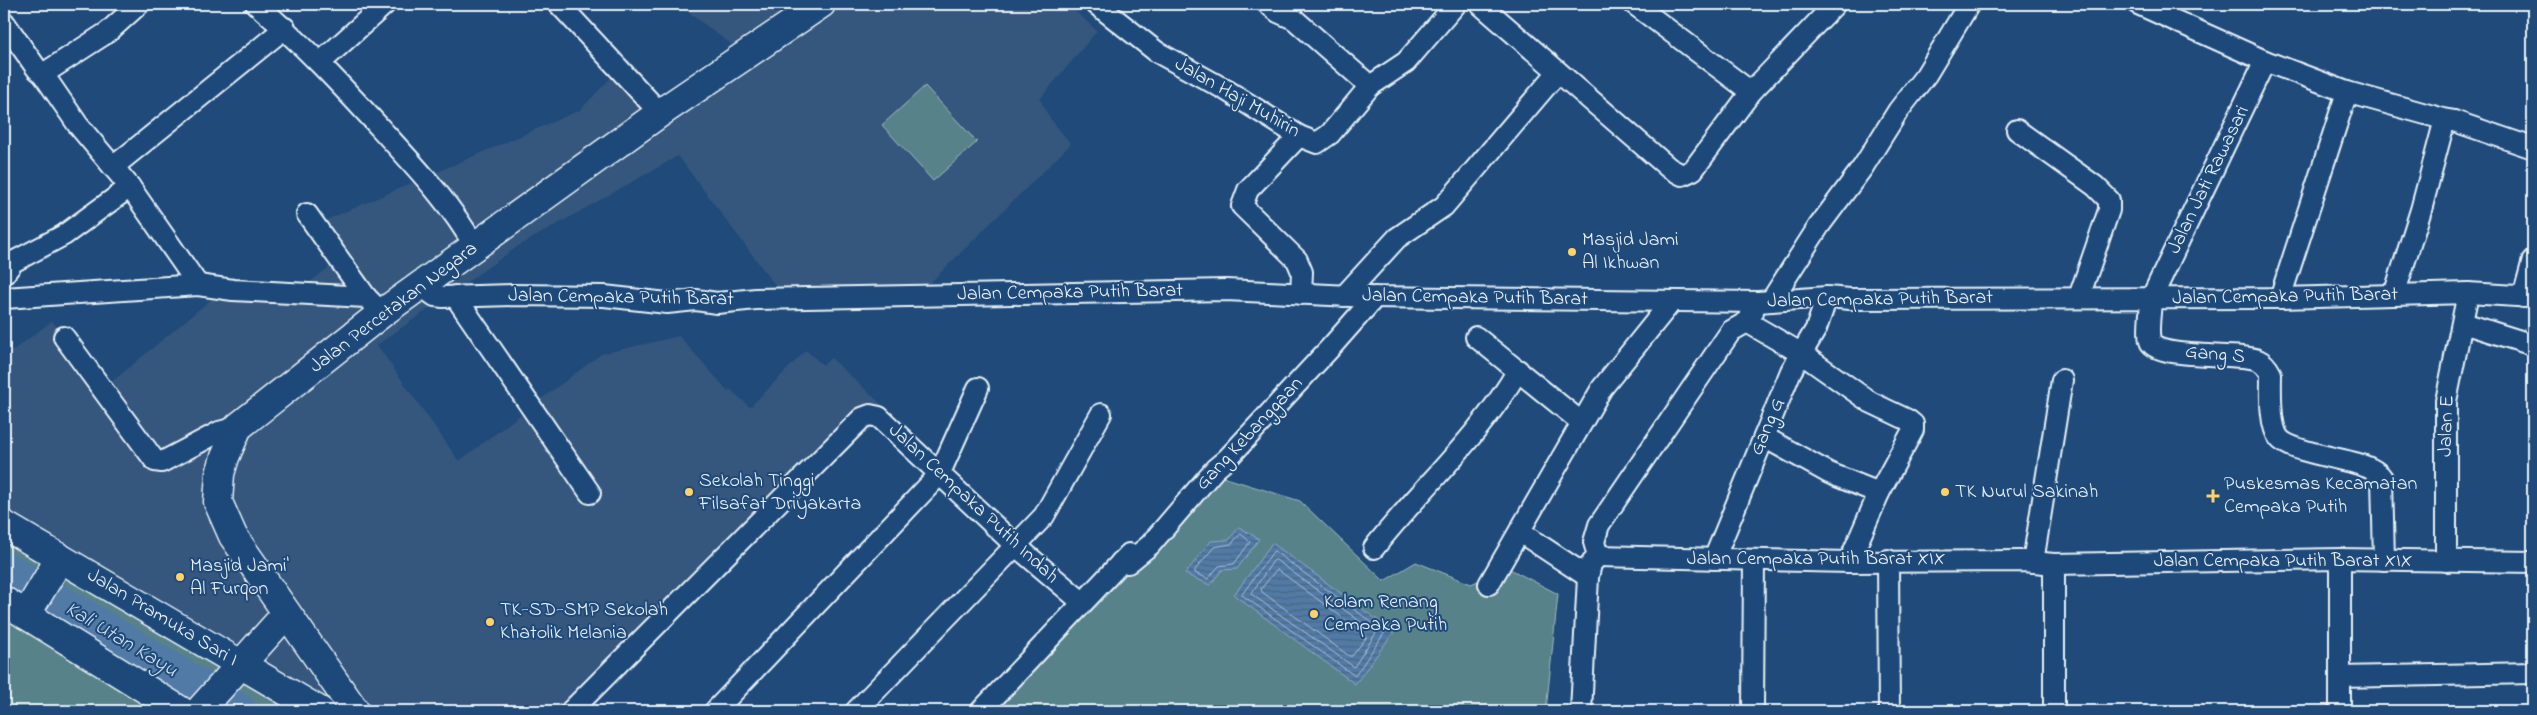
<svg xmlns="http://www.w3.org/2000/svg" width="2537" height="715" font-family="'Indie Flower',sans-serif">
	<style>
		.built { fill: #34577d }
		.green { fill: #588289; stroke: #a0bac0 }
		.water { fill: url(#water-rules); stroke: #8daac7 }
		.lines { fill: none; stroke-linecap: round; stroke-linejoin: round }
		.shore { stroke: #acc1d7; stroke-width: 1 }
		.river { stroke: #517aa6; stroke-width: 35 }
		.street-casing { stroke: #e8f1f8; stroke-width: 24 }
		.secondary-casing { stroke: #e8f1f8; stroke-width: 31 }
		.street { stroke: #1f4a7a; stroke-width: 20 }
		.secondary { stroke: #1f4a7a; stroke-width: 28 }
		.poi-dot { fill: #ffd166; stroke: #1f4a7a; stroke-width: 2 }
		.labels { text-anchor: middle; dominant-baseline: central; stroke-width: 4; stroke-linejoin: round; paint-order: stroke }
		.street-label { font-size: 20px; fill: #e8f1f8; stroke: #1f4a7a }
		.poi-label { font-size: 20px; fill: #e8f1f8; stroke: #1f4a7a; text-anchor: start }
		.water-label { font-size: 21px; font-style: italic; fill: #d1dfec; stroke: #1f4a7a }
	</style>
	<defs>
		<pattern id="water-rules" width="6" height="5" patternUnits="userSpaceOnUse" patternTransform="scale(1.25)"><rect width="6" height="5" fill="#517aa6"/><path d="M0 2.5h6" fill="none" stroke="#4c647d"/></pattern>
	</defs>
	<rect width="100%" height="100%" fill="#1f4a7a"/>
	<filter id="ink" filterUnits="userSpaceOnUse"><feTurbulence type="fractalNoise" baseFrequency=".02" numOctaves="2"/><feDisplacementMap in="SourceGraphic" scale="10" xChannelSelector="R" yChannelSelector="G"/><feConvolveMatrix kernelMatrix="1 2 1 2 8 2 1 2 1" color-interpolation-filters="sRGB"/></filter>
	<g filter="url(#ink)">
		<polygon class="built" points="677,4 1068,4 1097,31 1040,99 1049,117 1071,144 921,292 780,292 678,156 517,247 377,345 459,461 601,354 679,336 728,391 730,389 750,407 806,350 823,365 831,358 889,411 575,711 310,711 4,526 4,357 52,321 108,385 226,287 294,294 340,259 317,224 580,110 629,59 661,100 732,45"/>
		<g class="green">
			<polygon points="925,86 977,142 933,181 882,125"/>
			<polygon points="1223,477 1300,501 1384,581 1416,562 1471,584 1508,568 1558,594 1546,711 986,711 1126,562"/>
			<polygon points="4,524 312,711 236,711 211,696 180,711 4,711"/>
		</g>
		<g class="water">
			<polygon points="1239,527 1259,539 1237,569 1222,570 1210,585 1185,574 1211,541 1229,540"/>
			<polygon points="1272,543 1394,632 1355,684 1234,595"/>
		</g>
		<g class="lines">
			<g class="shore">
				<polygon points="1241,534 1250,542 1234,564 1219,566 1208,579 1195,573 1195,570 1214,547 1231,544"/>
				<polygon points="1274,551 1385,632 1355,676 1242,595"/>
				<polygon points="1276,560 1376,633 1354,667 1251,594 1273,561"/>
				<polygon points="1278,570 1366,635 1366,638 1352,656 1349,656 1262,592 1261,589 1275,571"/>
			</g>
			<polyline class="river" points="4,568 239,711"/>
			<defs>
				<g id="street">
					<path d="M256 4C302 43 342 86 383 131 416 167 451 204 475 247"/>
					<polyline points="559,4 660,113"/>
					<polyline points="1096,4 1157,52 1226,90 1299,136 1317,143 1330,134 1370,86 1406,62 1456,4"/>
					<polyline points="1268,4 1278,12 1294,19 1370,86"/>
					<polyline points="1480,4 1669,168 1682,175 1693,170 1751,92 1835,4"/>
					<polyline points="1634,4 1751,92"/>
					<polyline points="2138,4 2265,61 2347,92 2447,120"/>
					<polyline points="4,22 37,69 43,74 78,125 130,187 198,285"/>
					<path d="M2265 61 2151 299C2151 311 2147 329 2150 341 2155 360 2241 352 2258 360 2265 363 2268 368 2271 374 2271 390 2269 425 2279 438 2289 451 2339 458 2355 463 2365 466 2376 469 2382 478L2384 560"/>
					<polyline points="321,62 385,4"/>
					<polyline points="43,74 108,32 139,4"/>
					<polyline points="2017,130 2095,186 2109,200 2109,210 2079,297"/>
					<polyline points="1299,136 1248,190 1242,206 1297,260 1302,272 1301,294"/>
					<polyline points="113,167 285,28"/>
					<polyline points="307,214 366,297"/>
					<polyline points="4,274 13,262 64,235 130,187"/>
					<polyline points="421,286 435,296 443,297 512,295 604,296 667,303 696,300 717,303 756,299 1226,290 1370,297 1758,302 1827,297 1850,299 2280,298 2468,293 2533,297"/>
					<polyline points="2394,295 2421,210 2444,123 2447,120 2454,121 2533,148"/>
					<polyline points="455,296 590,493"/>
					<polyline points="1344,296 1397,238 1444,206 1558,72"/>
					<polyline points="2523,297 2533,260"/>
					<polyline points="4,298 198,285 233,290 366,297 382,313"/>
					<polyline points="2280,298 2347,92"/>
					<polyline points="1771,301 1819,226 1863,167 1898,111 1926,75 1969,4"/>
					<polyline points="1747,322 1802,354 1870,402 1908,420 1913,424 1913,430 1879,493 1849,562"/>
					<polyline points="2463,323 2533,345"/>
					<polyline points="64,337 155,461 162,462 219,432 238,427"/>
					<polyline points="1476,337 1581,422"/>
					<polyline points="1764,437 1829,473 1879,493"/>
					<polyline points="1520,532 1588,577"/>
					<path d="M1374 548C1421 488 1480 437 1518 370"/>
					<polyline points="1598,556 1849,562 2023,561 2054,564 2340,559 2533,562"/>
					<polyline points="1598,556 1594,542 1599,525 1731,331 1747,322 1753,312"/>
					<polyline points="1714,559 1791,371 1816,329 1827,297"/>
					<polyline points="1888,560 1889,711"/>
					<polyline points="2446,561 2446,401 2468,293"/>
					<polyline points="1121,562 1128,563 1150,545 1215,469 1227,459 1331,347 1375,297"/>
					<polyline points="2033,562 2062,380"/>
					<polyline points="1489,584 1602,388 1672,301"/>
					<polyline points="2340,677 2533,673"/>
					<polyline points="571,711 862,418 870,415 879,417 1016,546 1082,602"/>
					<polyline points="715,711 939,475 978,388"/>
					<polyline points="856,711 1044,516 1101,414"/>
					<polyline points="981,711 1129,554"/>
					<polyline points="1581,711 1588,577 1591,564 1598,556"/>
					<polyline points="1753,711 1754,560"/>
					<polyline points="2054,711 2054,564"/>
					<polyline points="2340,711 2340,559"/>
				</g>
				<g id="secondary">
					<polyline points="4,525 320,711"/>
					<polyline points="4,601 181,711"/>
					<polyline points="26,615 60,558"/>
					<polyline points="199,711 286,614"/>
					<polyline points="355,711 233,536 218,502 220,474 225,457 238,427 382,313 660,113 821,4"/>
				</g>
			</defs>
			<use href="#street" class="street-casing"/>
			<use href="#secondary" class="secondary-casing"/>
			<use href="#street" class="street"/>
			<use href="#secondary" class="secondary"/>
		</g>
	</g>
	<g class="poi-dot">
		<circle cx="1572" cy="252" r="5"/>
		<circle cx="689" cy="492" r="5"/>
		<circle cx="1945" cy="492" r="5"/>
		<path d="M2210.5 488.5h5v5h5v5h-5v5h-5v-5h-5v-5h5z"/>
		<circle cx="180" cy="577" r="5"/>
		<circle cx="1314" cy="614" r="5"/>
		<circle cx="490" cy="622" r="5"/>
	</g>
	<g class="labels">
		<g class="street-label">
			<text transform="translate(1237 98) rotate(30)">Jalan Haji Muhirin</text>
			<text transform="translate(2209 180) rotate(-64)">Jalan Jati Rawasari</text>
			<text transform="translate(1070 293) rotate(-1)">Jalan Cempaka Putih Barat</text>
			<text transform="translate(2285 297) rotate(-1)">Jalan Cempaka Putih Barat</text>
			<text transform="translate(621 298) rotate(1)">Jalan Cempaka Putih Barat</text>
			<text transform="translate(1475 298) rotate(1)">Jalan Cempaka Putih Barat</text>
			<text transform="translate(1880 300) rotate(-1)">Jalan Cempaka Putih Barat</text>
			<text transform="translate(394 308) rotate(-37)">Jalan Percetakan Negara</text>
			<text transform="translate(2215 355) rotate(5)">Gang S</text>
			<text transform="translate(2447 426) rotate(-88)">Jalan E</text>
			<text transform="translate(1768 427) rotate(-67)">Gang G</text>
			<text transform="translate(1250 434) rotate(-47)">Gang Kebanggaan</text>
			<text transform="translate(973 504) rotate(43)">Jalan Cempaka Putih Indah</text>
			<text x="1816" y="559">Jalan Cempaka Putih Barat XIX</text>
			<text x="2283" y="561">Jalan Cempaka Putih Barat XIX</text>
			<text transform="translate(162 618) rotate(31)">Jalan Pramuka Sari I</text>
		</g>
		<g class="poi-label">
			<text x="1582" y="240">Masjid Jami<tspan x="1582" dy="23">Al Ikhwan</tspan></text>
			<text x="699" y="481">Sekolah Tinggi<tspan x="699" dy="23">Filsafat Driyakarta</tspan></text>
			<text x="2224" y="484">Puskesmas Kecamatan<tspan x="2224" dy="23">Cempaka Putih</tspan></text>
			<text x="1955" y="492">TK Nurul Sakinah</text>
			<text x="190" y="566">Masjid Jami'<tspan x="190" dy="23">Al Furqon</tspan></text>
			<text x="1324" y="602">Kolam Renang<tspan x="1324" dy="23">Cempaka Putih</tspan></text>
			<text x="500" y="610">TK-SD-SMP Sekolah<tspan x="500" dy="23">Khatolik Melania</tspan></text>
		</g>
		<g class="water-label">
			<text transform="translate(121 640) rotate(31)">Kali Utan Kayu</text>
		</g>
	</g>
	<rect width="2537" height="715" fill="none" stroke="#1f4a7a" stroke-width="20"/>
	<rect x="10" y="10" width="2517" height="695" fill="none" stroke="#e8f1f8" stroke-width="2" filter="url(#ink)"/>
</svg>
